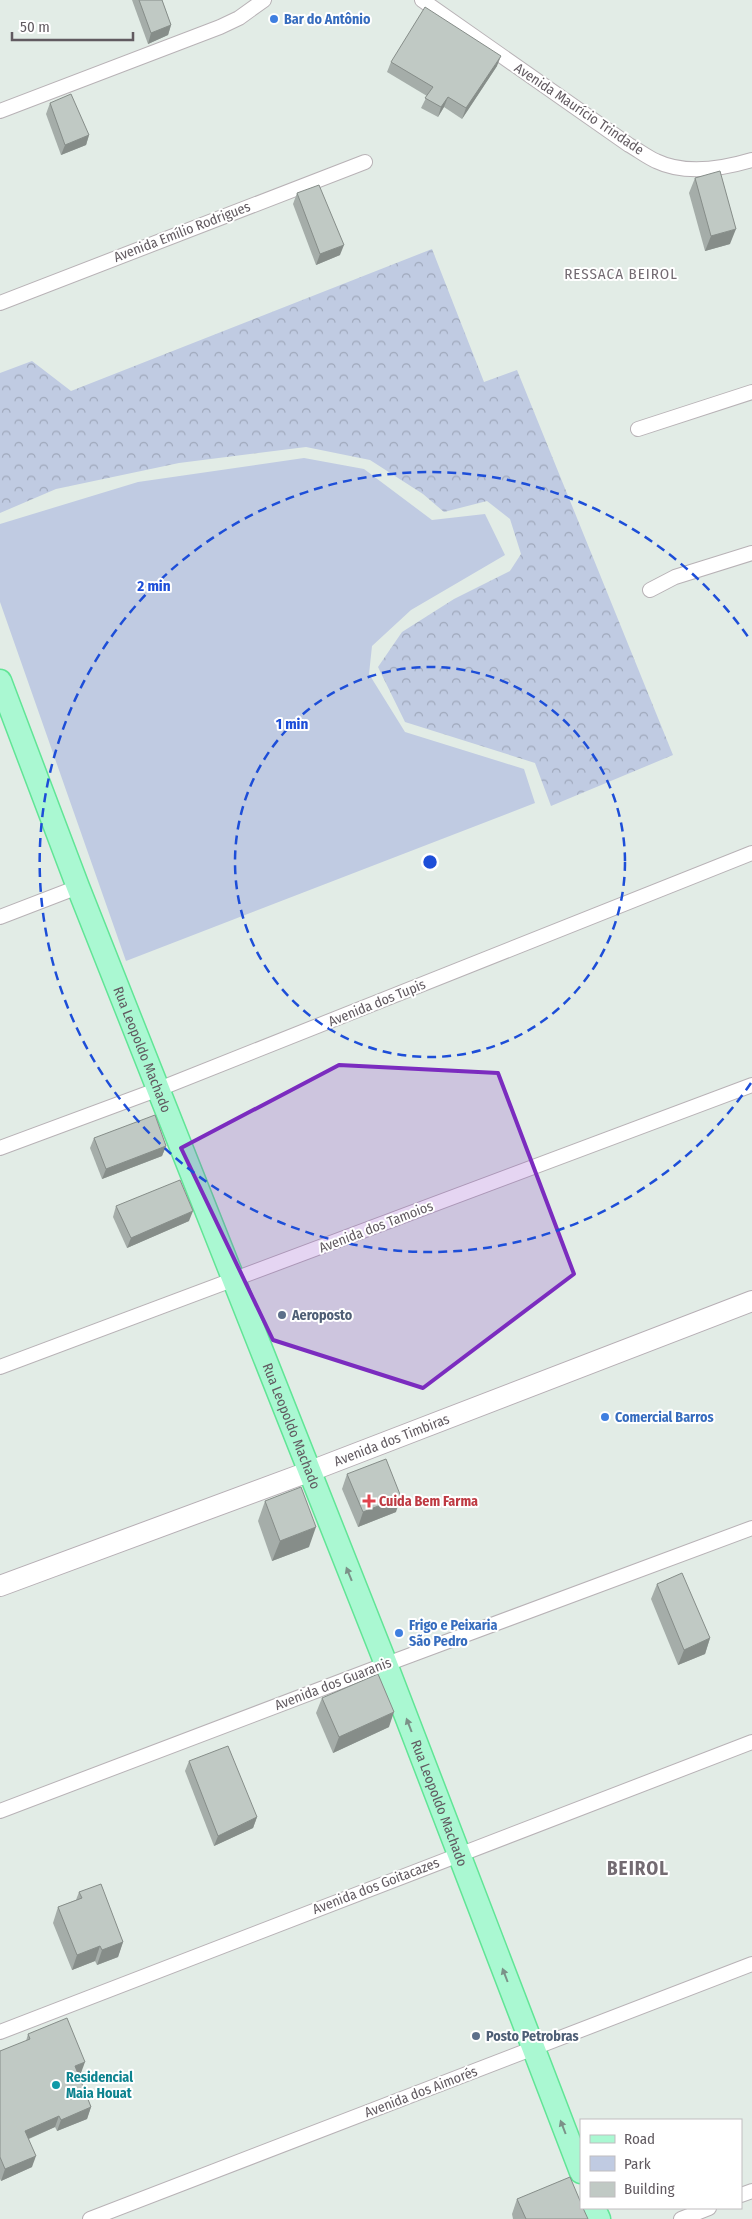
<svg xmlns="http://www.w3.org/2000/svg" width="752" height="2219" font-family="'Fira Sans Condensed',sans-serif">
	<style>
		.green { fill: #c0cbe2 }
		.forest { fill: url(#forest-crowns) }
		.lines { fill: none; stroke-linecap: round; stroke-linejoin: round }
		.street-casing { stroke: #b8b2b6; stroke-width: 16 }
		.secondary-casing { stroke: #b6aeb4; stroke-width: 22 }
		.primary-casing { stroke: #61e596; stroke-width: 25 }
		.street { stroke: #fff; stroke-width: 14 }
		.secondary { stroke: #fff; stroke-width: 20 }
		.primary { stroke: #aaf8d2; stroke-width: 22 }
		.wall { fill: #a5ada9 }
		.shaded-wall { fill: #868d89 }
		.building { fill: #c0c9c4; stroke: #868d89 }
		.oneway { fill: #7b9188 }
		.marked { fill: #7b2cbf; fill-opacity: 0.2; stroke: #7b2cbf; stroke-width: 4; stroke-linejoin: round }
		.ring { fill: none; stroke: #1d4ed8; stroke-width: 2.5; stroke-dasharray: 9 6 }
		.shop-dot { fill: #3f7fe0; stroke: #fff; stroke-width: 2 }
		.service-dot { fill: #5c6f8a; stroke: #fff; stroke-width: 2 }
		.health-dot { fill: #e0444e; stroke: #fff; stroke-width: 2 }
		.culture-dot { fill: #0f9aa8; stroke: #fff; stroke-width: 2 }
		.labels { text-anchor: middle; dominant-baseline: central; stroke-width: 4; stroke-linejoin: round; paint-order: stroke }
		.shop-label { font-size: 14px; font-weight: bold; fill: #366cbe; stroke: #fff; text-anchor: start }
		.street-label { font-size: 14px; fill: #615a60; stroke: #fff }
		.service-label { font-size: 14px; font-weight: bold; fill: #4e5e75; stroke: #fff; text-anchor: start }
		.health-label { font-size: 14px; font-weight: bold; fill: #be3a42; stroke: #fff; text-anchor: start }
		.culture-label { font-size: 14px; font-weight: bold; fill: #0d838f; stroke: #fff; text-anchor: start }
		.neighbourhood-label { font-size: 15px; letter-spacing: 1px; fill: #736b72; stroke: #fff }
		.district-label { font-size: 19px; font-weight: bold; letter-spacing: 1px; fill: #736b72; stroke: #fff }
		.centre { fill: #1d4ed8; stroke: #fff; stroke-width: 2.5 }
		.ring-label { font-size: 15px; text-anchor: middle; font-weight: bold; fill: #1d4ed8; stroke: #fff; stroke-width: 4; stroke-linejoin: round; paint-order: stroke }
	</style>
	<defs>
		<pattern id="forest-crowns" width="20" height="18" patternUnits="userSpaceOnUse" patternTransform="scale(1.25)"><rect width="20" height="18" fill="#c0cbe2"/><path d="M2 6a3 3 0 1 1 6 0M12 15a3 3 0 1 1 6 0" fill="none" stroke="#9fa8bb"/></pattern>
	</defs>
	<rect width="100%" height="100%" fill="#e2ece6"/>
	<polygon class="green" points="304,458 364,469 432,520 485,514 505,555 411,610 372,646 369,674 405,732 524,769 535,803 126,961 0,602 0,524 138,482"/>
	<polygon class="forest" points="432,249 484,382 517,370 673,755 551,806 535,763 405,722 378,667 402,632 454,599 510,571 521,554 510,519 487,501 444,512 423,494 370,460 306,447 179,463 56,489 0,513 0,373 32,361 71,391"/>
	<g class="lines">
		<defs>
			<g id="street">
				<path d="M422 0 629 145C638 150 647 157 656 161 685 175 722 169 752 160"/>
				<polyline points="0,111 220,27 239,18 264,0"/>
				<polyline points="0,303 365,162"/>
				<polyline points="638,429 752,392"/>
				<polyline points="650,590 675,577 752,553"/>
				<polyline points="0,917 78,887"/>
				<polyline points="0,1148 159,1089 752,853"/>
				<polyline points="0,1367 752,1085"/>
				<polyline points="0,1811 376,1668 752,1528"/>
				<polyline points="0,2032 752,1742"/>
				<polyline points="741,2195 752,2191"/>
				<polyline points="90,2219 752,1964"/>
				<polyline points="681,2219 709,2208"/>
			</g>
			<g id="secondary">
				<path id="s1" d="M0 1586 308 1472 752 1301"/>
			</g>
			<g id="primary">
				<path id="s2" d="M0 681 78 887 386 1664 581 2172"/>
				<polyline points="594,2208 599,2219"/>
			</g>
		</defs>
		<use href="#street" class="street-casing"/>
		<use href="#secondary" class="secondary-casing"/>
		<use href="#primary" class="primary-casing"/>
		<use href="#street" class="street"/>
		<use href="#secondary" class="secondary"/>
		<use href="#primary" class="primary"/>
	</g>
	<g class="wall">
		<polygon points="132,0 162,0 171,25 168,35 148,44"/>
		<polygon points="391,62 497,66 462,119 444,107 438,117 421,108 427,96 387,72"/>
		<polygon points="50,103 89,135 86,145 61,155 46,114"/>
		<polygon points="695,178 730,244 705,251 689,193"/>
		<polygon points="297,193 340,255 316,265 293,204"/>
		<polygon points="94,1138 166,1146 162,1156 102,1179 90,1148"/>
		<polygon points="116,1206 189,1221 127,1248 113,1217"/>
		<polygon points="347,1474 396,1512 358,1527 342,1489"/>
		<polygon points="265,1501 309,1547 272,1561 258,1521"/>
		<polygon points="657,1584 710,1638 705,1654 678,1665 651,1599"/>
		<polygon points="322,1698 389,1727 333,1753 316,1713"/>
		<polygon points="189,1761 257,1817 253,1828 214,1846 185,1771"/>
		<polygon points="79,1892 123,1942 118,1957 97,1965 95,1961 72,1970 53,1923 58,1907 76,1900"/>
		<polygon points="28,2034 81,2073 78,2074 91,2107 87,2119 57,2131 55,2127 29,2139 32,2167 1,2181 0,2179 0,2051 26,2041"/>
		<polygon points="517,2199 588,2219 513,2219 512,2214"/>
	</g>
	<g class="shaded-wall">
		<polygon points="171,25 168,35 148,44 151,33"/>
		<polygon points="501,56 497,66 462,119 466,108"/>
		<polygon points="448,97 444,107 438,117 441,107"/>
		<polygon points="89,135 86,145 61,155 65,145"/>
		<polygon points="736,229 730,244 705,251 711,236"/>
		<polygon points="344,245 340,255 316,265 320,254"/>
		<polygon points="166,1146 162,1156 102,1179 106,1169"/>
		<polygon points="193,1211 189,1221 127,1248 131,1238"/>
		<polygon points="401,1497 396,1512 358,1527 363,1512"/>
		<polygon points="316,1527 309,1547 272,1561 280,1541"/>
		<polygon points="710,1638 705,1654 678,1665 684,1650"/>
		<polygon points="394,1712 389,1727 333,1753 339,1737"/>
		<polygon points="257,1817 253,1828 214,1846 218,1836"/>
		<polygon points="123,1942 118,1957 97,1965 102,1950"/>
		<polygon points="100,1946 95,1961 72,1970 77,1955"/>
		<polygon points="85,2062 81,2073 71,2077 75,2066"/>
		<polygon points="91,2107 87,2119 57,2131 61,2120"/>
		<polygon points="59,2116 55,2127 21,2142 25,2131"/>
		<polygon points="36,2156 32,2167 1,2181 5,2169"/>
	</g>
	<g class="building">
		<polygon points="139,0 162,0 171,25 151,33"/>
		<polygon points="425,7 501,56 466,108 448,97 441,107 425,98 433,87 391,62"/>
		<polygon points="71,94 89,135 65,145 50,103"/>
		<polygon points="720,171 736,229 711,236 695,178"/>
		<polygon points="319,185 344,245 320,254 297,193"/>
		<polygon points="155,1115 166,1146 106,1169 94,1138"/>
		<polygon points="180,1180 193,1211 131,1238 116,1206"/>
		<polygon points="386,1459 401,1497 363,1512 347,1474"/>
		<polygon points="301,1487 316,1527 280,1541 265,1501"/>
		<polygon points="682,1573 710,1638 684,1650 657,1584"/>
		<polygon points="378,1674 394,1712 339,1737 322,1698"/>
		<polygon points="228,1746 257,1817 218,1836 189,1761"/>
		<polygon points="101,1884 123,1942 102,1950 100,1946 77,1955 58,1907 82,1898 79,1892"/>
		<polygon points="67,2018 85,2062 75,2066 91,2107 61,2120 59,2116 25,2131 36,2156 5,2169 0,2157 0,2051 30,2039 28,2034"/>
		<polygon points="570,2177 581,2203 581,2208 583,2208 588,2219 526,2219 517,2199"/>
	</g>
	<defs><path id="oneway-solid" d="M-6-.8H1V-3.2L6.5 0L1 3.2V.8H-6Z" transform="scale(1.25)"/></defs>
	<g class="oneway">
		<use href="#oneway-solid" transform="translate(349 1574) rotate(-112)"/>
		<use href="#oneway-solid" transform="translate(409 1725) rotate(-111)"/>
		<use href="#oneway-solid" transform="translate(505 1975) rotate(-111)"/>
		<use href="#oneway-solid" transform="translate(563 2127) rotate(-111)"/>
	</g>
	<path class="marked" d="M339 1065 498 1073 574 1274 423 1388 273 1340 181 1148Z"/>
	<g class="ring">
		<circle cx="430" cy="862" r="195"/>
		<path d="M751 1083A390 390 0 1 1 751 641"/>
	</g>
	<g class="shop-dot">
		<circle cx="274" cy="19" r="5"/>
		<circle cx="605" cy="1417" r="5"/>
		<circle cx="399" cy="1633" r="5"/>
	</g>
	<g class="service-dot">
		<circle cx="282" cy="1315" r="5"/>
		<circle cx="476" cy="2036" r="5"/>
	</g>
	<path class="health-dot" d="M366.5 1493.5h5v5h5v5h-5v5h-5v-5h-5v-5h5z"/>
	<circle class="culture-dot" cx="56" cy="2085" r="5"/>
	<g class="labels">
		<g class="shop-label">
			<text x="284" y="19">Bar do Antônio</text>
			<text x="615" y="1417">Comercial Barros</text>
			<text x="409" y="1625">Frigo e Peixaria<tspan x="409" dy="16">São Pedro</tspan></text>
		</g>
		<g class="street-label">
			<text transform="translate(579 109) rotate(34)">Avenida Maurício Trindade</text>
			<text transform="translate(182 232) rotate(-21)">Avenida Emílio Rodrigues</text>
			<text transform="translate(377 1003) rotate(-22)">Avenida dos Tupis</text>
			<text stroke="none"><textPath href="#s2" startOffset="395">Rua Leopoldo Machado</textPath></text>
			<text transform="translate(376 1227) rotate(-21)">Avenida dos Tamoios</text>
			<text stroke="none"><textPath href="#s2" startOffset="800">Rua Leopoldo Machado</textPath></text>
			<text stroke="none"><textPath href="#s1" startOffset="418">Avenida dos Timbiras</textPath></text>
			<text transform="translate(333 1684) rotate(-21)">Avenida dos Guaranis</text>
			<text stroke="none"><textPath href="#s2" startOffset="1205">Rua Leopoldo Machado</textPath></text>
			<text transform="translate(376 1886) rotate(-21)">Avenida dos Goitacazes</text>
			<text transform="translate(421 2092) rotate(-21)">Avenida dos Aimorés</text>
		</g>
		<g class="service-label">
			<text x="292" y="1315">Aeroposto</text>
			<text x="486" y="2036">Posto Petrobras</text>
		</g>
		<g class="health-label">
			<text x="379" y="1501">Cuida Bem Farma</text>
		</g>
		<g class="culture-label">
			<text x="66" y="2077">Residencial<tspan x="66" dy="16">Maia Houat</tspan></text>
		</g>
		<g class="neighbourhood-label">
			<text x="621" y="274">RESSACA BEIROL</text>
		</g>
		<g class="district-label">
			<text x="638" y="1868">BEIROL</text>
		</g>
	</g>
	<circle cx="430" cy="862" r="8" class="centre"/>
	<g class="ring-label">
		<text x="154" y="591">2 min</text>
		<text x="292" y="729">1 min</text>
	</g>
	<rect x="580" y="2119" width="162" height="90" fill="#ffffff" stroke="#c0bdbf"/>
	<rect x="590" y="2135" width="25" height="8" fill="#aaf8d2" stroke="#c0bdbf"/>
	<text x="624" y="2144" font-size="15" fill="#615a60">Road</text>
	<rect x="590" y="2156" width="25" height="15" fill="#c0cbe2" stroke="#c0bdbf"/>
	<text x="624" y="2169" font-size="15" fill="#615a60">Park</text>
	<rect x="590" y="2182" width="25" height="15" fill="#c0c9c4" stroke="#c0bdbf"/>
	<text x="624" y="2194" font-size="15" fill="#615a60">Building</text>
	<path d="M12 32v8h121v-8" fill="none" stroke="#615a60" stroke-width="2.5"/>
	<text x="20" y="32" font-size="15" fill="#615a60" stroke="#ffffff" stroke-width="4" paint-order="stroke">50 m</text>
</svg>
